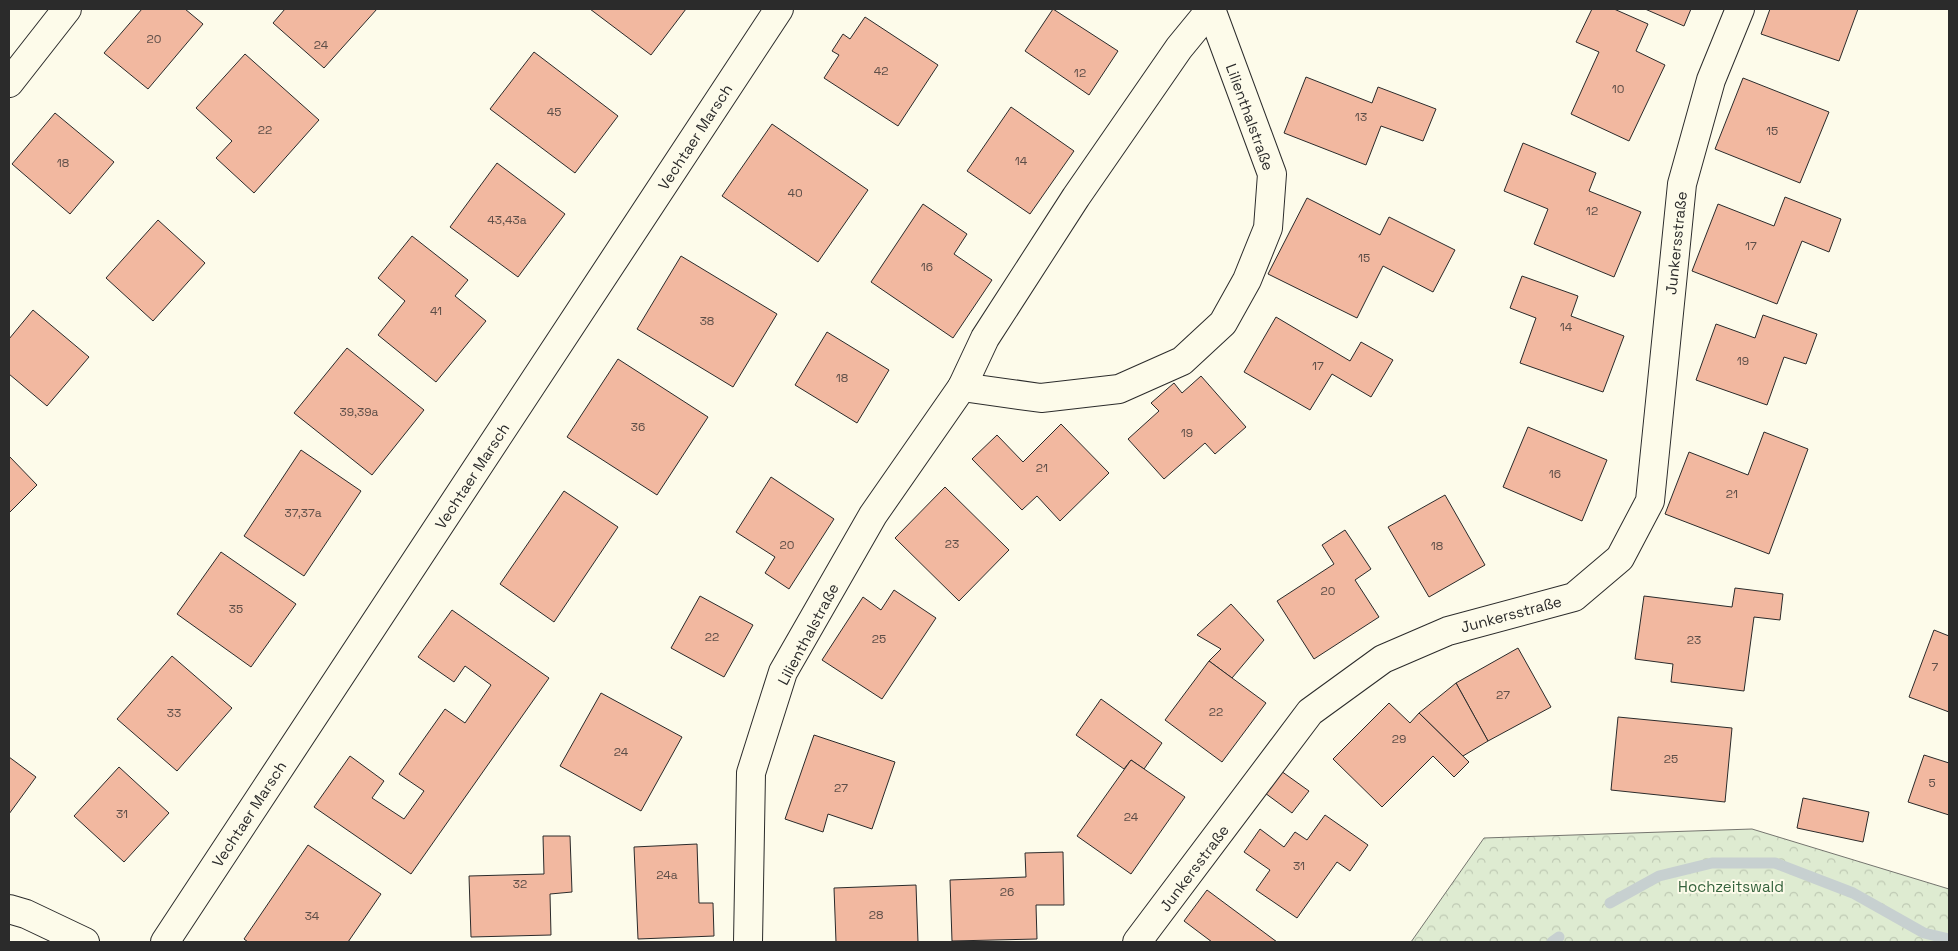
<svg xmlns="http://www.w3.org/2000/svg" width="1958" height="951" font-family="'Space Grotesk',sans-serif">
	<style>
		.forest { fill: url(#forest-crowns); stroke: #74746e }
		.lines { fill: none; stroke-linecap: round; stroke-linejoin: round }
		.stream { stroke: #c7d0d0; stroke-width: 11 }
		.building { fill: #f2b8a0; stroke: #2b2b2b }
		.minor-casing { stroke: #2b2b2b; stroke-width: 30 }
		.minor { stroke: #fdfbea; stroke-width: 28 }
		.labels { text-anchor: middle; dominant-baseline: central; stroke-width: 4; stroke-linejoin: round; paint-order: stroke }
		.number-label { font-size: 12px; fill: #5d4e48 }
		.street-label { font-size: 15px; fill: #2b2b2b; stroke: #fdfbea }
		.park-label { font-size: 15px; fill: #34623c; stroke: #fdfbea }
	</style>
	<defs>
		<pattern id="forest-crowns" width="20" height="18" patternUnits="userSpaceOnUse" patternTransform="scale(1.25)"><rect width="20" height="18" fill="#deebd1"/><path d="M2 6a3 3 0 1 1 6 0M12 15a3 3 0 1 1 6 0" fill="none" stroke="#bfcab4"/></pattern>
	</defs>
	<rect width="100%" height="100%" fill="#fdfbea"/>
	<polygon class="forest" points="1752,829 1949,889 1949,942 1411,942 1484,838"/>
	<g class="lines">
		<g class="stream">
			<polyline points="1610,903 1659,876 1712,863 1775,863 1853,893 1924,933 1949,939"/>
			<polyline points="1552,942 1559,937"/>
		</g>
	</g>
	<g class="building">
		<polygon points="142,9 185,9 203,24 148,89 104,53"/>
		<polygon points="285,9 377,9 324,68 273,23"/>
		<polygon points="590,9 686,9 651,55"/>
		<polygon points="1053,9 1118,51 1089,95 1025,51"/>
		<polygon points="1592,9 1614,9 1648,24 1636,51 1665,65 1629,141 1571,114 1599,52 1576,42"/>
		<polygon points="1645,9 1691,9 1684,26"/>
		<polygon points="1770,9 1858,9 1839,61 1761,34"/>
		<polygon points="865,17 938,65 898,126 824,78 839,55 832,51 843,34 850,39"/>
		<polygon points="534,52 618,116 575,173 490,109"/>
		<polygon points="245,54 319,120 254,193 216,158 232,141 196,108"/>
		<polygon points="1306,77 1372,103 1378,87 1436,109 1423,141 1381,126 1366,165 1284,133"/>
		<polygon points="1743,78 1829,112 1800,183 1715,149"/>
		<polygon points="1011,107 1074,151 1030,214 967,171"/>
		<polygon points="55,113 114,162 70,214 12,164"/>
		<polygon points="772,124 868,190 818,262 722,196"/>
		<polygon points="1523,143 1596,173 1589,191 1641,212 1614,277 1534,244 1548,209 1504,191"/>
		<polygon points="497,163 565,214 518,277 450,227"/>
		<polygon points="1785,197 1841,219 1829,252 1802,241 1777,304 1692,271 1718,204 1774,226"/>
		<polygon points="1307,198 1380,235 1389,217 1455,250 1433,292 1383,266 1357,318 1268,274"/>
		<polygon points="923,204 967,234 954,254 992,280 953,338 871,282"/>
		<polygon points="158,220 205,263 153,321 106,278"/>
		<polygon points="412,236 468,280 455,296 486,321 436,382 378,335 405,301 378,278"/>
		<polygon points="681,256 777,314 733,387 637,329"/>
		<polygon points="1522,276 1578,296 1571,316 1624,336 1603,392 1520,363 1536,318 1510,308"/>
		<polygon points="33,310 89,357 47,406 9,374 9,339"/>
		<polygon points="1763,315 1817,334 1806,364 1784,357 1767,405 1696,380 1716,324 1755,338"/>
		<polygon points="1276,317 1350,361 1361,342 1393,360 1371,397 1332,374 1310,410 1244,372"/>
		<polygon points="827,332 889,370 857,423 795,385"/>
		<polygon points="347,348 424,410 372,475 294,413"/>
		<polygon points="618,359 708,417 657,495 567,437"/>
		<polygon points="1201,376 1246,427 1215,454 1205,443 1164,479 1128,439 1159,411 1151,403 1174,383 1182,393"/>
		<polygon points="1061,424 1109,473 1060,521 1037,496 1022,510 972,459 997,435 1023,462"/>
		<polygon points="1528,427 1607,460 1582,521 1503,487"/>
		<polygon points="1764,432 1808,449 1769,554 1665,514 1689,452 1748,475"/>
		<polygon points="301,450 361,491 304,576 244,536"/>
		<polygon points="9,456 37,485 9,513"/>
		<polygon points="771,477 834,519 789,589 765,573 775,557 736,532"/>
		<polygon points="945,487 1009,550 959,601 895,538"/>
		<polygon points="564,491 618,527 554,622 500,584"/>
		<polygon points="1445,495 1485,565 1429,597 1388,527"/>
		<polygon points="1345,530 1371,569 1355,580 1379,617 1314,659 1277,601 1334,564 1322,545"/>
		<polygon points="221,552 296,604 251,667 177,614"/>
		<polygon points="1735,588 1783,594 1780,620 1754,617 1744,691 1671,682 1673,664 1635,659 1644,596 1732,607"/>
		<polygon points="894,590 936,618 882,699 822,660 863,597 881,610"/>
		<polygon points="700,596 753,625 724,677 671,648"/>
		<polygon points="1231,604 1264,640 1232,678 1209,661 1221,649 1197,635"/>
		<polygon points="452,610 549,678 411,874 314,807 350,756 384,781 372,798 404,819 424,791 399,774 445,709 465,723 491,685 465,666 454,682 418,657"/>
		<polygon points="1934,630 1949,636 1949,712 1909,697"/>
		<polygon points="1518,648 1551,707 1488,741 1456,683"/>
		<polygon points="172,656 232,708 177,771 117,719"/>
		<polygon points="1209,661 1266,703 1222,762 1165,720"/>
		<polygon points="1456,683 1488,741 1463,756 1419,713"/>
		<polygon points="601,693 682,737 641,811 560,766"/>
		<polygon points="1101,699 1162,743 1144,769 1131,760 1124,769 1076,735"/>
		<polygon points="1389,703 1410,723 1419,713 1469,762 1454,777 1433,756 1382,807 1333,759"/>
		<polygon points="1618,717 1732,728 1725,802 1611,790"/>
		<polygon points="814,735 895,762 872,829 828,814 823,832 785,819"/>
		<polygon points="1924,755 1949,763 1949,815 1908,802"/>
		<polygon points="9,757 36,777 9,814"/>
		<polygon points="1131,760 1185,797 1131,874 1077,836"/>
		<polygon points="119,767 169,813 124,862 74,816"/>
		<polygon points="1281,771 1309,791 1292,813 1265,793"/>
		<polygon points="1803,798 1869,812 1863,842 1797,828"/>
		<polygon points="1325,815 1368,845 1350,871 1337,862 1297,918 1256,890 1270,870 1244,852 1260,829 1284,847 1295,832 1307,840"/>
		<polygon points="543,836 570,836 572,892 550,894 551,935 471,937 469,876 544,874"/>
		<polygon points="697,844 699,903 713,903 714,936 638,939 634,847"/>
		<polygon points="308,845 381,894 348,942 248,942 244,939"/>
		<polygon points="1063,852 1064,905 1036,905 1037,939 952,941 950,880 1026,877 1025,853"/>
		<polygon points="916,885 918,942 836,942 834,888"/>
		<polygon points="1207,890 1277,942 1212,942 1184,921"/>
	</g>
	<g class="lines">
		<defs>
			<g id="minor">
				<polyline points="9,83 67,9"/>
				<polyline points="962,387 1041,398 1119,389 1182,361 1223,323 1247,280 1268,228 1272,174 1211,9"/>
				<polyline points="9,909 26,914 85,942"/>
				<polyline points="165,942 779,9"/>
				<polyline points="748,942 751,773 783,672 873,515 962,387 985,338 1076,197 1179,48 1211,9"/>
				<polyline points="1137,942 1310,712 1383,659 1448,631 1574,597 1620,558 1650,501 1682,184 1711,80 1740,9"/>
			</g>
		</defs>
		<use href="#minor" class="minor-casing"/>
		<use href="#minor" class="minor"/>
	</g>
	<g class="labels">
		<g class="number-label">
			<text x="154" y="39">20</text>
			<text x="321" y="45">24</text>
			<text x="881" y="71">42</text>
			<text x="1080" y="73">12</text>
			<text x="1618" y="89">10</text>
			<text x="554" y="112">45</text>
			<text x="1361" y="117">13</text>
			<text x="265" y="130">22</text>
			<text x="1772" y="131">15</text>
			<text x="1021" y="161">14</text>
			<text x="63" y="163">18</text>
			<text x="795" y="193">40</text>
			<text x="1592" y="211">12</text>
			<text x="507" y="220">43,43a</text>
			<text x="1751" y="246">17</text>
			<text x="1364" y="258">15</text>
			<text x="927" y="267">16</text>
			<text x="436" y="311">41</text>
			<text x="707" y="321">38</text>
			<text x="1566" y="327">14</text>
			<text x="1743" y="361">19</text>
			<text x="1318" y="366">17</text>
			<text x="842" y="378">18</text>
			<text x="359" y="412">39,39a</text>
			<text x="638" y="427">36</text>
			<text x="1187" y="433">19</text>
			<text x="1042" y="468">21</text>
			<text x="1555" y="474">16</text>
			<text x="1732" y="494">21</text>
			<text x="303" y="513">37,37a</text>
			<text x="952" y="544">23</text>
			<text x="787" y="545">20</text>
			<text x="1437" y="546">18</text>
			<text x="1328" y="591">20</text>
			<text x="236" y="609">35</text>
			<text x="712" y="637">22</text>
			<text x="879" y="639">25</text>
			<text x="1694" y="640">23</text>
			<text x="1935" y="667">7</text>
			<text x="1503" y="695">27</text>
			<text x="1216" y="712">22</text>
			<text x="174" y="713">33</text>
			<text x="1399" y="739">29</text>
			<text x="621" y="752">24</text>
			<text x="1671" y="759">25</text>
			<text x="1932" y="783">5</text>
			<text x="841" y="788">27</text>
			<text x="122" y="814">31</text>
			<text x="1131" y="817">24</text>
			<text x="1299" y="866">31</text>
			<text x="667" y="875">24a</text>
			<text x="520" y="884">32</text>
			<text x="1007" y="892">26</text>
			<text x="876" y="915">28</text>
			<text x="312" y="916">34</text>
		</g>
		<g class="street-label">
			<text transform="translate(1250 117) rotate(70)">Lilienthalstraße</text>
			<text transform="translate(695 137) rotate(-57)">Vechtaer Marsch</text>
			<text transform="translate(1676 243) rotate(-84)">Junkersstraße</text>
			<text transform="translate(472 476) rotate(-57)">Vechtaer Marsch</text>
			<text transform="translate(1511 614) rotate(-15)">Junkersstraße</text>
			<text transform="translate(808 634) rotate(-62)">Lilienthalstraße</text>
			<text transform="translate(249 814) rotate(-57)">Vechtaer Marsch</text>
			<text transform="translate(1194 868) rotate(-53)">Junkersstraße</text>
		</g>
		<g class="park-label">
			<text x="1731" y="886">Hochzeitswald</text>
		</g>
	</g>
	<rect width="1958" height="951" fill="none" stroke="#2b2b2b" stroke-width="20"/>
</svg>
